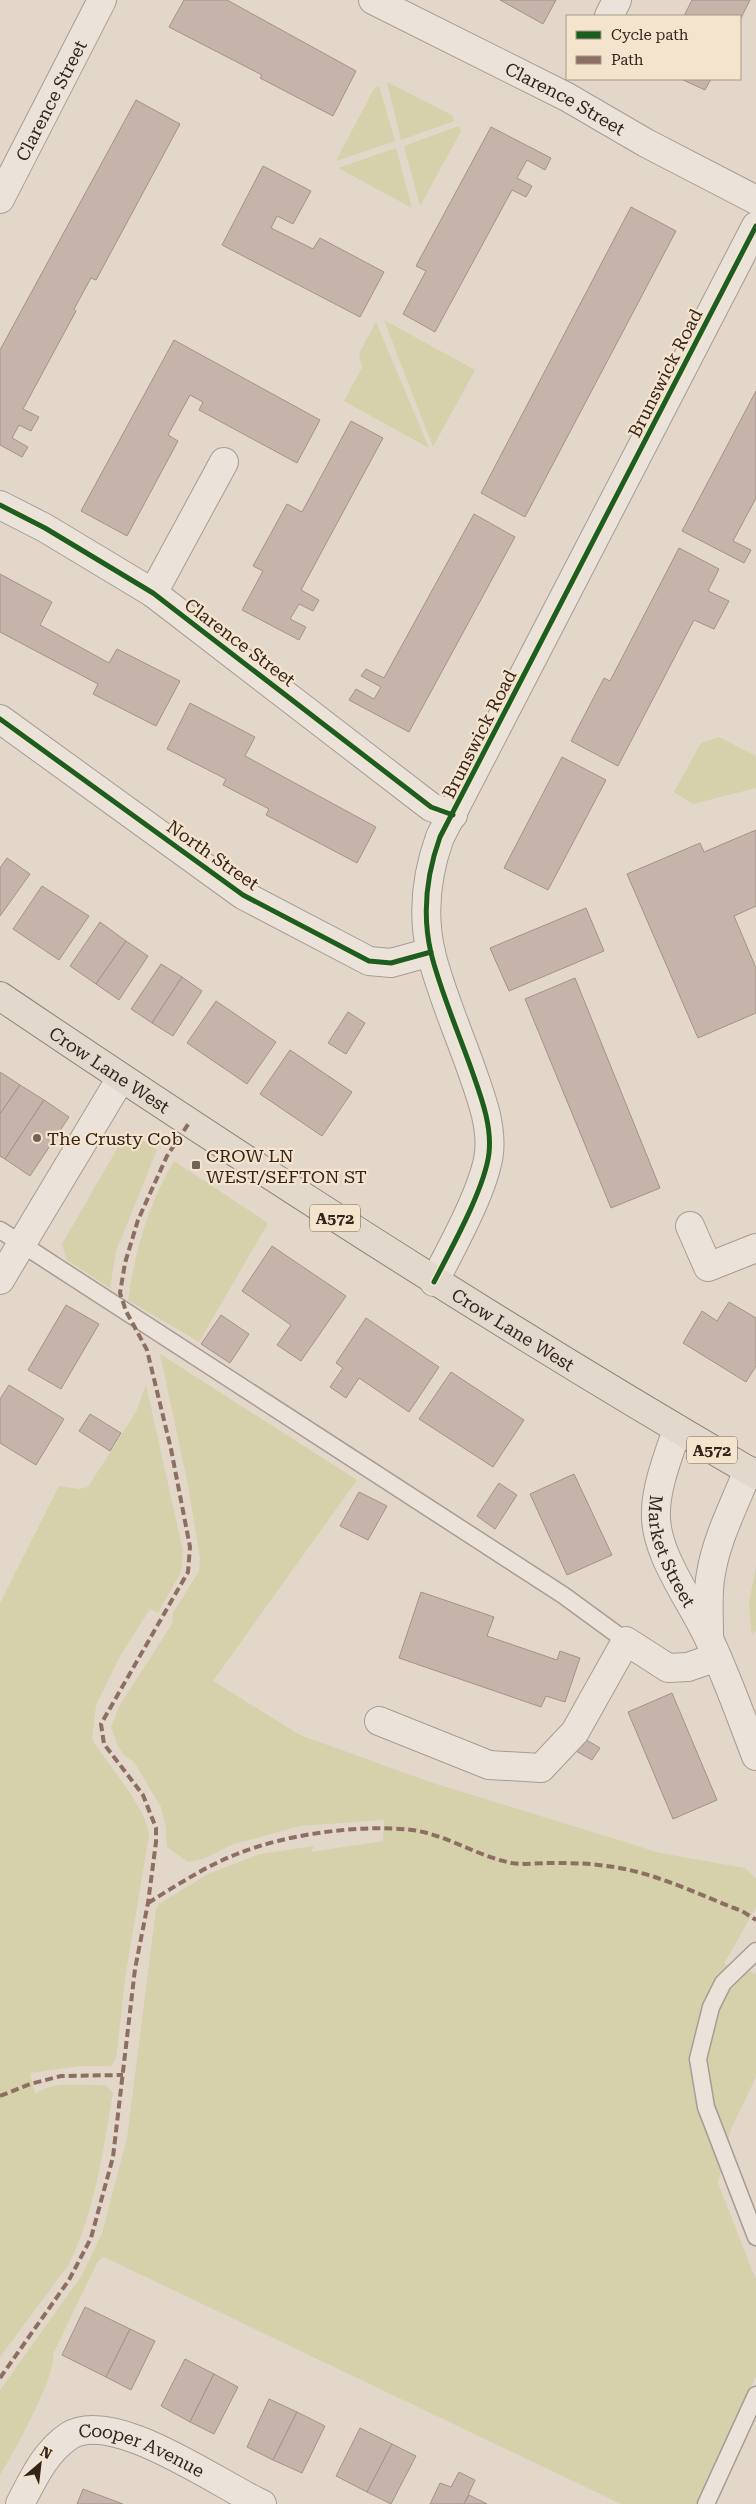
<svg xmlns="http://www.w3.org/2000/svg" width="756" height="2504" font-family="'Roboto Serif',serif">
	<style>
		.green { fill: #d6d0ab }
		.building { fill: #c6b4aa; stroke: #a29289 }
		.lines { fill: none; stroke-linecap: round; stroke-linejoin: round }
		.service-casing { stroke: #a79c93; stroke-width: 19 }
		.minor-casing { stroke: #a79c93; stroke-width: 30 }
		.tertiary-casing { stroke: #a79c93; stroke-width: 30 }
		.primary-casing { stroke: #8d8279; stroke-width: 30 }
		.service { stroke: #ebe3da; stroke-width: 16 }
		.minor { stroke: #ebe3da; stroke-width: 28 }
		.tertiary { stroke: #ebe3da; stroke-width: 28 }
		.primary { stroke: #e2d8cc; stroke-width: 28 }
		.quiet { stroke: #8d6e63; stroke-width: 4; stroke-dasharray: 8 4; stroke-linecap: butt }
		.cycleway-casing { stroke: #f5e4cd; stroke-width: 8 }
		.cycleway { stroke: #1b5e20; stroke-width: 5 }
		.poi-dot { fill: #726358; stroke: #f5e4cd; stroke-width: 2 }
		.labels { text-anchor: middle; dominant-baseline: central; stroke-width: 4.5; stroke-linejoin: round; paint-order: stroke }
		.shield { fill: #f5e4cd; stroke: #6f5e50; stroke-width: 1 }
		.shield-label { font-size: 16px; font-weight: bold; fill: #35241b }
		.street-label { font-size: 18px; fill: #35241b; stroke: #f5e4cd }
		.poi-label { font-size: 18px; fill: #35241b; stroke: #f5e4cd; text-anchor: start }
	</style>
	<rect width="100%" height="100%" fill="#e3d7c9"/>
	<g class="green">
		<polygon points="387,82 452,115 454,121 401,140"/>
		<polygon points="379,86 395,141 336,161 374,89"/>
		<polygon points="459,126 461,131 420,206 404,146"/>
		<polygon points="396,148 412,208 338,168"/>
		<polygon points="384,320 475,370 433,447"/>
		<polygon points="376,322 429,448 344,401 362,368 359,354"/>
		<polygon points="719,737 756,756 756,788 693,804 674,792 701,743"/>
		<polygon points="128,1130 157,1150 116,1251 110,1288 67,1260 62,1244"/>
		<path d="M174 1161 268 1223 199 1342 128 1300C135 1251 148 1204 174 1161Z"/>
		<path d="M160 1354 357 1480 213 1681 300 1735 430 1782 660 1853 745 1868 756 1879V1907L724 1964 756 1974V2077L731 2129 718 2183 756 2280V2376L696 2504H621L104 2257 98 2261 53 2354C56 2378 13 2453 0 2476V2390L82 2275 102 2233 127 2138 156 1909 159 1904 208 1874 260 1854 314 1846 311 1852 383 1841 384 1820 300 1826 231 1845 203 1859 188 1862 167 1847 166 1828 161 1807 134 1762 123 1754 117 1744 111 1727 120 1705 172 1624 173 1613 199 1571 200 1558 188 1485Z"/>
		<path d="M146 1385 183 1551 181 1572 158 1613 150 1609 121 1654 96 1705 92 1739C108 1765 146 1807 149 1835L126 1972 116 2058 111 2066H80L30 2073 35 2094C57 2079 81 2087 106 2085L113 2093C103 2151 95 2211 69 2264L0 2357V1603L59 1486 79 1489 88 1487 136 1412Z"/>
		<polygon points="756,1566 756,1630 752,1635 749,1603"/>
	</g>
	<g class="building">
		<polygon points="184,0 227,0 356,71 333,116 260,78 262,75 169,27"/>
		<polygon points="500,0 556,0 543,24"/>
		<polygon points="692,0 750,0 740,20 740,16 684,16"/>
		<polygon points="681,79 711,79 705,90"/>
		<polygon points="136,100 180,124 96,280 91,278 74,309 76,311 23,409 39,417 31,431 19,425 12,438 28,447 22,457 0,445 0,350"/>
		<polygon points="491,127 551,158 545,170 527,160 517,178 532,186 526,197 512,190 435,332 403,314 426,271 416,266"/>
		<polygon points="263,166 311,191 293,224 277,216 271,228 313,249 320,238 384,272 360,317 222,245"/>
		<polygon points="631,207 676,231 525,517 481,493"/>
		<polygon points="174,340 320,420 297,463 199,410 203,402 190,395 168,435 178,441 127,536 81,511"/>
		<polygon points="756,391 756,498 733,541 751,550 744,563 682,531"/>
		<polygon points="351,421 383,438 301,590 319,600 313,611 299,604 290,619 306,627 299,640 242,610 263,571 253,566 287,504 302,512"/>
		<polygon points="474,514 515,537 409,732 349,700 356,689 374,699 381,687 361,676 366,669 384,678"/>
		<polygon points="679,548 719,569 708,591 729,601 714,629 694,620 618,766 571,741 604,678 610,681"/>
		<polygon points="0,574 52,602 40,625 109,663 117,649 180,681 156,726 93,694 98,684 0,632"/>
		<polygon points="190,703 255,737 245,756 376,827 357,863 266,815 269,809 223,785 226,779 167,749"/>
		<polygon points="562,757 606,780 548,890 504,868"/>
		<polygon points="756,830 756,906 734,916 756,968 756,1013 698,1038 627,874 700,843 704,852"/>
		<polygon points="7,858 30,874 0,916 0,868"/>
		<polygon points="42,886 89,916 59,960 13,929"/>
		<polygon points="586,908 604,951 509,991 490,948"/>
		<polygon points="100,922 126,941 96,984 70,966"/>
		<polygon points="126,941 148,956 119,1000 96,984"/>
		<polygon points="161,964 182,977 152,1023 131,1009"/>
		<polygon points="182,977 202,991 173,1036 152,1023"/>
		<polygon points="575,978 660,1188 611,1208 525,999"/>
		<polygon points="216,1001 276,1042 247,1084 187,1043"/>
		<polygon points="348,1012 365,1023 346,1054 328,1043"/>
		<polygon points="290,1050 352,1092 322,1136 260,1094"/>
		<polygon points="0,1072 20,1085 0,1114"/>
		<polygon points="20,1085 44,1100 5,1159 0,1156 0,1114"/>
		<polygon points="44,1100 69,1117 30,1176 5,1159"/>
		<polygon points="272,1246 346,1296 301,1361 277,1345 291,1325 242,1291"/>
		<polygon points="729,1302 756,1318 756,1366 746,1382 683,1343 702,1311 717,1321"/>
		<polygon points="66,1305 99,1324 61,1389 28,1370"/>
		<polygon points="221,1315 249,1334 230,1363 201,1344"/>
		<polygon points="366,1318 439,1367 409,1412 359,1378 346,1398 330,1387 343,1368 336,1363"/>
		<polygon points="451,1372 524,1420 493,1467 419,1419"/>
		<polygon points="9,1385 64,1419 36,1465 0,1443 0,1399"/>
		<polygon points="90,1414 121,1433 110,1451 79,1431"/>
		<polygon points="574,1474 612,1555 567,1575 530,1494"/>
		<polygon points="499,1483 517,1495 495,1529 477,1516"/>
		<polygon points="359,1492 387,1506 368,1540 340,1526"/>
		<polygon points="421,1592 494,1617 487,1636 557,1660 560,1651 580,1658 565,1702 546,1696 541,1707 399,1658"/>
		<polygon points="672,1693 717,1800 673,1819 628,1712"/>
		<polygon points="583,1738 600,1748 592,1760 576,1751"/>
		<polygon points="85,2307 130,2329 106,2377 62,2355"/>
		<polygon points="130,2329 155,2341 131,2390 106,2377"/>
		<polygon points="185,2359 214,2374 190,2422 161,2406"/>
		<polygon points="214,2374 238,2387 214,2434 190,2422"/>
		<polygon points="269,2399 297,2412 273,2460 247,2447"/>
		<polygon points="297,2412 325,2426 302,2473 273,2460"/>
		<polygon points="360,2428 392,2444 367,2492 336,2476"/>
		<polygon points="392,2444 416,2456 391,2504 367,2492"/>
		<polygon points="459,2472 475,2480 464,2504 430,2504 440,2483 451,2487"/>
		<polygon points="83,2489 123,2504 77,2504"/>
		<polygon points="469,2495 487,2504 464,2504"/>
	</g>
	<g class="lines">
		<defs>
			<g id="service">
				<polyline points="0,1230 563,1595 626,1641"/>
				<polyline points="756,1951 723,1983 711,2007 698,2059 706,2107 756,2237"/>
				<polyline points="706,2504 756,2395"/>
			</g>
			<g id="minor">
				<path id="s1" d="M373 0 567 97 646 143 756 200"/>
				<polyline points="609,16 617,0"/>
				<path id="s2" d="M0 199 102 0"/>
				<polyline points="0,505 45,528 153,593 431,807 453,815"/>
				<polyline points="153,593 224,462"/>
				<polyline points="0,719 243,895 369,961 391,963 431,952"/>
				<polyline points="690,1226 708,1267 756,1248"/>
				<polyline points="0,1280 121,1078"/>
				<path d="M434 1282C451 1249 485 1188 489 1153 492 1125 481 1097 472 1071 459 1034 440 990 431 953 422 914 427 873 440 837L756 226"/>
				<polyline points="379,1721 489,1765 541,1768 575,1732 626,1641 668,1668 688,1667 717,1657"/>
				<path id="s3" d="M20 2504C33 2479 45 2452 69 2436 114 2408 219 2485 262 2504"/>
			</g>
			<g id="tertiary">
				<path id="s4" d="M677 1429C669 1455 657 1483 656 1510 653 1553 692 1601 709 1639 727 1677 741 1717 756 1756"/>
				<path d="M709 1635C709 1614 707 1593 711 1573 717 1537 735 1504 748 1470"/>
			</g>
			<g id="primary">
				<path id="s5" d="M0 996C247 1163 498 1325 756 1475"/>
			</g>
		</defs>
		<use href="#service" class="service-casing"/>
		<use href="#minor" class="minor-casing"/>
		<use href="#tertiary" class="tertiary-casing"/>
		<use href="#primary" class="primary-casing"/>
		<use href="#service" class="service"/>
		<use href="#minor" class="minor"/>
		<use href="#tertiary" class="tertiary"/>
		<use href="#primary" class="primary"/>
		<g class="quiet">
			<path d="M148 1903C177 1885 206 1866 237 1854 287 1834 359 1824 412 1830 448 1835 476 1856 512 1863 524 1865 538 1863 550 1863 569 1863 588 1863 606 1866 653 1871 699 1895 742 1911L756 1920"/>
			<polyline points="0,2096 30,2084 61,2076 123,2075"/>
			<polyline points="0,2378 69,2280 91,2238 113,2157 135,1969 148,1903 156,1842 156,1828 143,1795 104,1744 101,1724 188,1572 190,1547 171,1449 147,1350 126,1311 120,1293 125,1263 138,1220 167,1156 189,1123"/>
		</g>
		<defs>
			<g id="cycleway">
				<polyline points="0,505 45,528 153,593 431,807 453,815"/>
				<polyline points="0,719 243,895 369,961 391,963 431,952"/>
				<path d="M434 1282C451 1249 485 1188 489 1153 492 1125 481 1097 472 1071 459 1034 440 990 431 953 422 914 427 873 440 837L756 226"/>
			</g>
		</defs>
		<use href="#cycleway" class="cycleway-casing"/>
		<use href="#cycleway" class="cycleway"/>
	</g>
	<g class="poi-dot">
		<circle cx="37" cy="1138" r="5"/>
		<rect x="191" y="1160" width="10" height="10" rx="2.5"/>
	</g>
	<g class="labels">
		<g class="shield">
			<rect x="310" y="1204.5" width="50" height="27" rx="4"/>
			<rect x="687" y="1436.5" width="50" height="27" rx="4"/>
		</g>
		<g class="shield-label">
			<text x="335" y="1218">A572</text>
			<text x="712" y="1450">A572</text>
		</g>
		<g class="street-label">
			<text stroke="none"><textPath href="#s1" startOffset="216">Clarence Street</textPath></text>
			<text stroke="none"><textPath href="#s2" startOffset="111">Clarence Street</textPath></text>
			<text transform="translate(665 373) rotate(-63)">Brunswick Road</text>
			<text transform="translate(240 642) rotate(37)">Clarence Street</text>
			<text transform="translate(479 734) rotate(-63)">Brunswick Road</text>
			<text transform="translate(213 855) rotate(35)">North Street</text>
			<text stroke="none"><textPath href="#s5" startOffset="132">Crow Lane West</textPath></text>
			<text stroke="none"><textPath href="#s5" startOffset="612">Crow Lane West</textPath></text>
			<text stroke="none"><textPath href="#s4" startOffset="128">Market Street</textPath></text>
			<text stroke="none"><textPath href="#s3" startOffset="162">Cooper Avenue</textPath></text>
		</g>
		<g class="poi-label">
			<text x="47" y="1138">The Crusty Cob</text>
			<text x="206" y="1155">CROW LN<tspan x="206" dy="21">WEST/SEFTON ST</tspan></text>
		</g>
	</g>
	<rect x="566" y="15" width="175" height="65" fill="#f5e4cd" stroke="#a89786"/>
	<rect x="576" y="31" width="25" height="8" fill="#1b5e20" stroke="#a89786"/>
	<text x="611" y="40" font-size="15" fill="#35241b">Cycle path</text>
	<rect x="576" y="56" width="25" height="8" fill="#8d6e63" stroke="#a89786"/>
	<text x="611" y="65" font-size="15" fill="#35241b">Path</text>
	<g transform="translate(40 2464) rotate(28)" stroke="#f5e4cd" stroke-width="4" paint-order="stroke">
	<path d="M0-4L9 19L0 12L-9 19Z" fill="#35241b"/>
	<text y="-8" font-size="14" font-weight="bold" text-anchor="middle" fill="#35241b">N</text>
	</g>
</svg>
